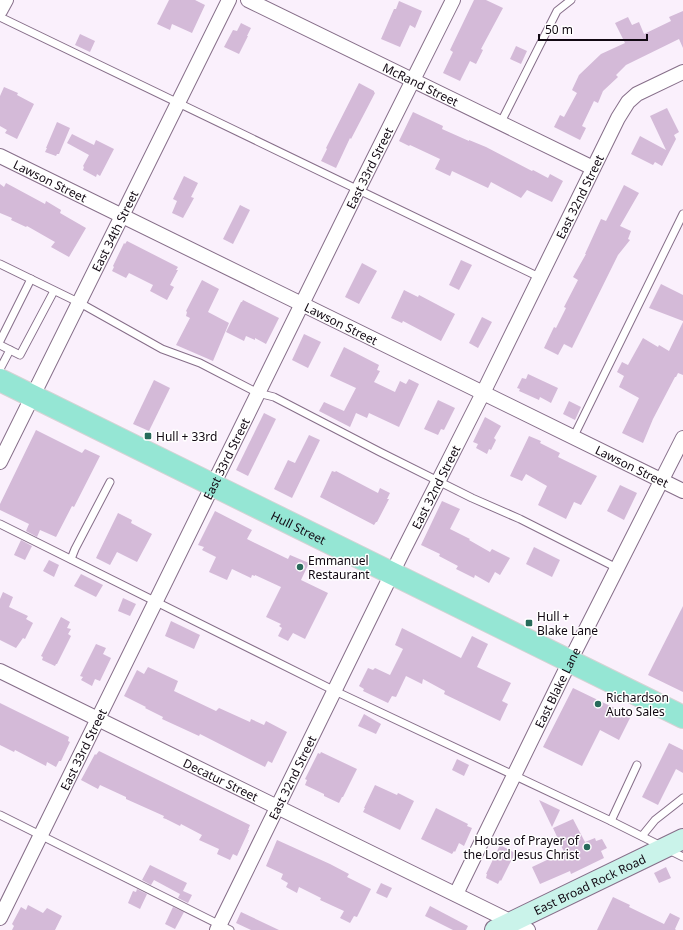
<svg xmlns="http://www.w3.org/2000/svg" width="683" height="930" font-family="'Noto Sans',sans-serif">
	<style>
		.building { fill: #d4bad8 }
		.lines { fill: none; stroke-linecap: round; stroke-linejoin: round }
		.lane-casing { stroke: #866e89; stroke-width: 9 }
		.street-casing { stroke: #866e89; stroke-width: 16 }
		.secondary-casing { stroke: #866e89; stroke-width: 22 }
		.primary-casing { stroke: #d4d3d4; stroke-width: 24 }
		.lane { stroke: #fff; stroke-width: 7 }
		.street { stroke: #fff; stroke-width: 14 }
		.secondary { stroke: #caf3ea; stroke-width: 20 }
		.primary { stroke: #95e6d4; stroke-width: 22 }
		.poi-dot { fill: #286b5b; stroke: #fff; stroke-width: 1.5 }
		.labels { text-anchor: middle; dominant-baseline: central; stroke-width: 3; stroke-linejoin: round; paint-order: stroke }
		.street-label { font-size: 12px; fill: #110812; stroke: #fff }
		.poi-label { font-size: 12px; fill: #110812; stroke: #fff; text-anchor: start }
	</style>
	<rect width="100%" height="100%" fill="#faf0fc"/>
	<g class="building">
		<polygon points="169,0 195,0 205,5 192,33 172,24 170,30 157,24"/>
		<polygon points="474,0 486,0 503,8 481,49 483,50 476,64 470,61 460,81 443,73 453,52 450,50"/>
		<polygon points="399,1 422,11 415,28 410,25 400,47 381,39 394,9 396,9"/>
		<polygon points="683,11 683,48 679,39 626,65 616,75 618,77 603,91 598,103 594,101 582,126 586,128 580,140 554,127 560,115 564,117 577,93 572,90 579,75 601,54 625,43 615,23 628,17 632,25 639,22 644,34 671,21 669,17"/>
		<polygon points="241,23 251,28 247,36 248,36 239,54 224,47 233,30 237,31"/>
		<polygon points="80,34 95,41 90,52 75,45"/>
		<polygon points="516,46 527,51 521,64 510,59"/>
		<polygon points="359,83 374,91 374,92 375,93 351,139 350,138 336,168 321,161 327,149 326,148"/>
		<polygon points="4,87 18,93 17,95 34,104 17,139 5,133 7,130 0,126 0,96"/>
		<polygon points="667,108 679,132 674,135 676,139 662,166 655,162 653,165 631,154 640,136 666,150 650,116"/>
		<polygon points="413,112 443,126 442,129 469,141 469,140 486,147 532,171 533,170 548,178 550,174 563,181 552,202 527,190 521,198 491,182 488,188 452,171 450,176 435,169 440,159 410,145 409,146 399,141"/>
		<polygon points="57,122 70,128 59,154 57,154 56,156 45,152 47,148 46,148"/>
		<polygon points="72,134 94,145 96,140 114,149 100,176 97,174 96,177 83,170 84,167 83,166 89,155 67,143"/>
		<polygon points="184,176 198,183 191,197 194,198 183,218 172,213 177,201 173,199"/>
		<polygon points="6,183 45,204 46,201 61,210 60,213 86,228 69,257 51,247 55,242 27,226 26,227 11,220 12,218 0,213 0,184 4,187"/>
		<polygon points="624,185 639,193 620,226 631,231 628,239 630,240 618,255 572,348 564,344 558,355 544,348 554,327 556,328 566,308 564,307 578,280 573,277 586,254 585,254 601,219 606,221"/>
		<polygon points="240,205 250,210 233,244 223,239"/>
		<polygon points="127,241 178,267 176,270 178,270 170,285 174,287 167,300 150,291 153,285 129,273 126,278 112,271 114,267 113,266 124,243 125,244"/>
		<polygon points="461,260 472,265 459,290 449,285"/>
		<polygon points="362,263 377,271 359,304 345,297"/>
		<polygon points="202,280 219,289 208,312 229,323 213,361 176,345 190,318 186,316 187,312 186,311"/>
		<polygon points="661,284 683,295 683,321 649,308"/>
		<polygon points="404,290 418,297 419,295 455,314 441,341 403,321 402,323 391,318"/>
		<polygon points="243,300 279,318 266,344 255,338 255,340 246,336 244,341 226,332 241,302 242,302"/>
		<polygon points="482,317 492,322 478,348 469,343"/>
		<polygon points="683,322 683,375 678,373 676,377 675,377 653,419 643,443 622,433 639,398 619,387 624,376 617,372 622,362 628,365 643,338 658,347 659,345 669,351"/>
		<polygon points="304,334 321,342 308,368 292,360"/>
		<polygon points="344,347 379,365 377,370 380,371 374,382 395,392 400,381 406,384 409,379 419,384 399,427 369,413 367,418 356,413 350,427 319,411 324,402 344,411 356,388 330,376"/>
		<polygon points="528,374 558,388 551,403 540,397 539,400 519,391 520,389 517,388 522,378 526,379"/>
		<polygon points="154,380 170,388 149,431 133,424"/>
		<polygon points="438,400 455,408 444,430 441,429 438,435 424,429"/>
		<polygon points="569,401 581,407 575,420 563,414"/>
		<polygon points="264,413 276,419 248,476 236,470"/>
		<polygon points="485,417 501,426 494,438 496,440 491,450 489,449 487,454 476,448 478,444 473,442"/>
		<polygon points="36,430 82,453 85,449 100,456 74,507 72,506 56,537 40,530 37,537 26,531 29,524 0,510 0,504"/>
		<polygon points="309,435 320,440 292,498 274,489 288,460 295,463"/>
		<polygon points="529,436 541,441 540,443 560,453 558,457 597,476 581,505 574,502 566,519 538,505 547,486 526,474 522,481 510,476"/>
		<polygon points="332,471 335,472 336,471 378,493 380,488 390,493 387,499 389,499 377,522 376,522 374,525 320,497"/>
		<polygon points="620,485 637,493 624,520 607,511"/>
		<polygon points="442,501 460,509 450,529 470,539 469,540 490,552 492,549 510,558 500,575 495,572 489,583 475,575 474,578 456,569 458,566 439,556 440,554 421,545"/>
		<polygon points="215,511 252,530 247,539 288,559 290,555 309,563 301,580 328,593 305,639 293,633 288,641 278,636 282,628 279,626 281,624 266,617 281,587 255,575 255,576 252,575 251,578 232,569 227,580 209,572 216,557 202,550 204,547 198,545"/>
		<polygon points="118,513 132,520 131,523 152,534 137,562 117,552 110,565 96,558"/>
		<polygon points="21,540 32,546 25,560 14,555"/>
		<polygon points="534,547 560,560 552,577 526,564"/>
		<polygon points="49,560 59,565 54,577 43,571"/>
		<polygon points="81,574 103,585 96,597 74,586"/>
		<polygon points="3,592 13,597 9,607 28,616 26,619 33,623 25,639 23,638 16,648 0,640 0,599"/>
		<polygon points="123,598 136,604 130,616 118,611"/>
		<polygon points="683,606 683,692 648,675"/>
		<polygon points="61,617 70,622 67,628 71,629 68,634 71,636 57,664 56,664 55,666 42,660 43,657 41,656"/>
		<polygon points="171,621 200,635 194,649 165,636"/>
		<polygon points="402,628 461,658 472,636 488,644 477,667 511,683 502,701 508,704 500,721 444,694 445,691 423,679 422,684 406,676 396,697 392,696 388,703 363,691 364,689 359,686 368,668 373,670 375,668 390,675 403,649 395,645"/>
		<polygon points="96,644 106,648 103,654 111,658 100,681 95,679 92,686 81,680 83,677 80,676"/>
		<polygon points="148,667 178,681 174,691 216,711 219,708 250,722 251,719 264,725 266,721 287,732 272,763 268,761 265,767 200,734 199,736 162,719 163,717 145,708 146,707 124,696 137,670 144,674"/>
		<polygon points="573,688 631,716 619,740 600,730 582,766 543,747"/>
		<polygon points="0,703 69,737 68,741 70,742 61,761 59,761 56,767 47,762 46,766 15,750 14,752 0,745"/>
		<polygon points="364,714 381,724 376,734 358,726"/>
		<polygon points="669,743 683,750 683,773 676,769 658,805 642,797"/>
		<polygon points="99,751 250,825 248,830 249,830 237,856 233,854 230,860 217,854 219,849 199,840 202,835 181,824 180,826 166,819 163,818 164,816 126,799 126,797 100,785 98,789 81,780 95,754 96,755"/>
		<polygon points="321,752 357,769 343,797 342,797 339,803 324,796 324,794 305,785 307,780 305,779 318,753 320,754"/>
		<polygon points="457,759 469,765 464,776 452,770"/>
		<polygon points="375,785 397,795 398,793 414,801 400,830 363,812 365,808 364,808"/>
		<polygon points="539,800 560,810 552,827"/>
		<polygon points="436,808 468,824 467,826 472,828 464,846 459,843 455,852 454,851 452,854 421,839"/>
		<polygon points="573,819 585,842 595,838 596,841 602,839 607,848 601,851 604,858 571,874 570,871 540,884 532,867 564,852 553,828"/>
		<polygon points="277,840 330,864 349,874 347,877 371,889 357,917 354,916 350,923 340,918 344,911 320,900 321,898 299,887 297,893 286,887 288,883 281,879 283,874 266,866"/>
		<polygon points="500,845 515,853 501,881 500,880 498,884 486,878 487,874 486,874"/>
		<polygon points="150,865 187,883 183,891 192,895 188,903 178,898 180,894 154,880 151,885 142,880"/>
		<polygon points="666,867 671,878 659,883 654,873"/>
		<polygon points="381,883 392,888 387,898 376,893"/>
		<polygon points="137,889 147,894 140,909 128,903 133,891 136,892"/>
		<polygon points="613,897 630,905 629,907 664,924 670,913 680,918 675,929 676,930 597,930"/>
		<polygon points="28,905 43,913 47,908 62,916 55,930 12,930 14,926 12,924 21,907 26,910"/>
		<polygon points="430,906 468,926 466,930 453,930 425,916"/>
		<polygon points="173,907 184,912 175,929 165,924"/>
		<polygon points="241,912 279,930 251,930 236,923"/>
	</g>
	<g class="lines">
		<defs>
			<g id="lane">
				<polyline points="0,17 539,277"/>
				<polyline points="500,124 557,11 571,0"/>
				<polyline points="0,264 80,303 162,349 200,363 258,393 274,397 380,452 472,498 520,519 617,568"/>
				<polyline points="0,341 31,279"/>
				<polyline points="0,345 20,355 54,291"/>
				<polyline points="0,369 10,350"/>
				<polyline points="573,438 683,214"/>
				<polyline points="0,524 335,691 611,821 683,857"/>
				<polyline points="71,559 75,549 110,482"/>
				<polyline points="0,815 230,930"/>
				<polyline points="611,821 637,765"/>
				<polyline points="642,836 655,820 683,798"/>
			</g>
			<g id="street">
				<path id="s1" d="M248 0 593 168"/>
				<polyline points="0,11 6,0"/>
				<path id="s2" d="M0 156 683 491"/>
				<path id="s3" d="M0 462 229 0"/>
				<path id="s4" d="M0 671 528 930"/>
				<path id="s5" d="M456 894 570 661 683 438"/>
				<path id="s6" d="M0 918 358 190 453 0"/>
				<path id="s7" d="M217 930 402 553 483 393 618 118 628 102 637 94 683 72"/>
			</g>
			<g id="secondary">
				<path id="s8" d="M495 930 683 839"/>
			</g>
			<g id="primary">
				<path id="s9" d="M0 380 683 717"/>
			</g>
		</defs>
		<use href="#lane" class="lane-casing"/>
		<use href="#street" class="street-casing"/>
		<use href="#secondary" class="secondary-casing"/>
		<use href="#primary" class="primary-casing"/>
		<use href="#lane" class="lane"/>
		<use href="#street" class="street"/>
		<use href="#secondary" class="secondary"/>
		<use href="#primary" class="primary"/>
	</g>
	<g class="poi-dot">
		<rect x="144" y="432" width="8" height="8" rx="2"/>
		<circle cx="300" cy="567" r="4"/>
		<rect x="525" y="619" width="8" height="8" rx="2"/>
		<circle cx="598" cy="704" r="4"/>
		<circle cx="587" cy="847" r="4"/>
	</g>
	<g class="labels">
		<g class="street-label">
			<text stroke="none"><textPath href="#s1" startOffset="192">McRand Street</textPath></text>
			<text stroke="none"><textPath href="#s6" startOffset="836">East 33rd Street</textPath></text>
			<text stroke="none"><textPath href="#s2" startOffset="56">Lawson Street</textPath></text>
			<text stroke="none"><textPath href="#s7" startOffset="818">East 32nd Street</textPath></text>
			<text stroke="none"><textPath href="#s3" startOffset="258">East 34th Street</textPath></text>
			<text stroke="none"><textPath href="#s2" startOffset="380">Lawson Street</textPath></text>
			<text stroke="none"><textPath href="#s6" startOffset="512">East 33rd Street</textPath></text>
			<text stroke="none"><textPath href="#s2" startOffset="704">Lawson Street</textPath></text>
			<text stroke="none"><textPath href="#s7" startOffset="494">East 32nd Street</textPath></text>
			<text stroke="none"><textPath href="#s9" startOffset="333">Hull Street</textPath></text>
			<text stroke="none"><textPath href="#s5" startOffset="230">East Blake Lane</textPath></text>
			<text stroke="none"><textPath href="#s6" startOffset="188">East 33rd Street</textPath></text>
			<text stroke="none"><textPath href="#s7" startOffset="170">East 32nd Street</textPath></text>
			<text stroke="none"><textPath href="#s4" startOffset="246">Decatur Street</textPath></text>
			<text stroke="none"><textPath href="#s8" startOffset="105">East Broad Rock Road</textPath></text>
		</g>
		<g class="poi-label">
			<text x="156" y="436">Hull + 33rd</text>
			<text x="308" y="560">Emmanuel<tspan x="308" dy="14">Restaurant</tspan></text>
			<text x="537" y="616">Hull +<tspan x="537" dy="14">Blake Lane</tspan></text>
			<text x="606" y="697">Richardson<tspan x="606" dy="14">Auto Sales</tspan></text>
			<text x="579" y="840" text-anchor="end">House of Prayer of<tspan x="579" dy="14">the Lord Jesus Christ</tspan></text>
		</g>
	</g>
	<path d="M539 34v6h108v-6" fill="none" stroke="#110812" stroke-width="2"/>
	<text x="545" y="34" font-size="12" fill="#110812" stroke="#ffffff" stroke-width="3" paint-order="stroke">50 m</text>
</svg>
